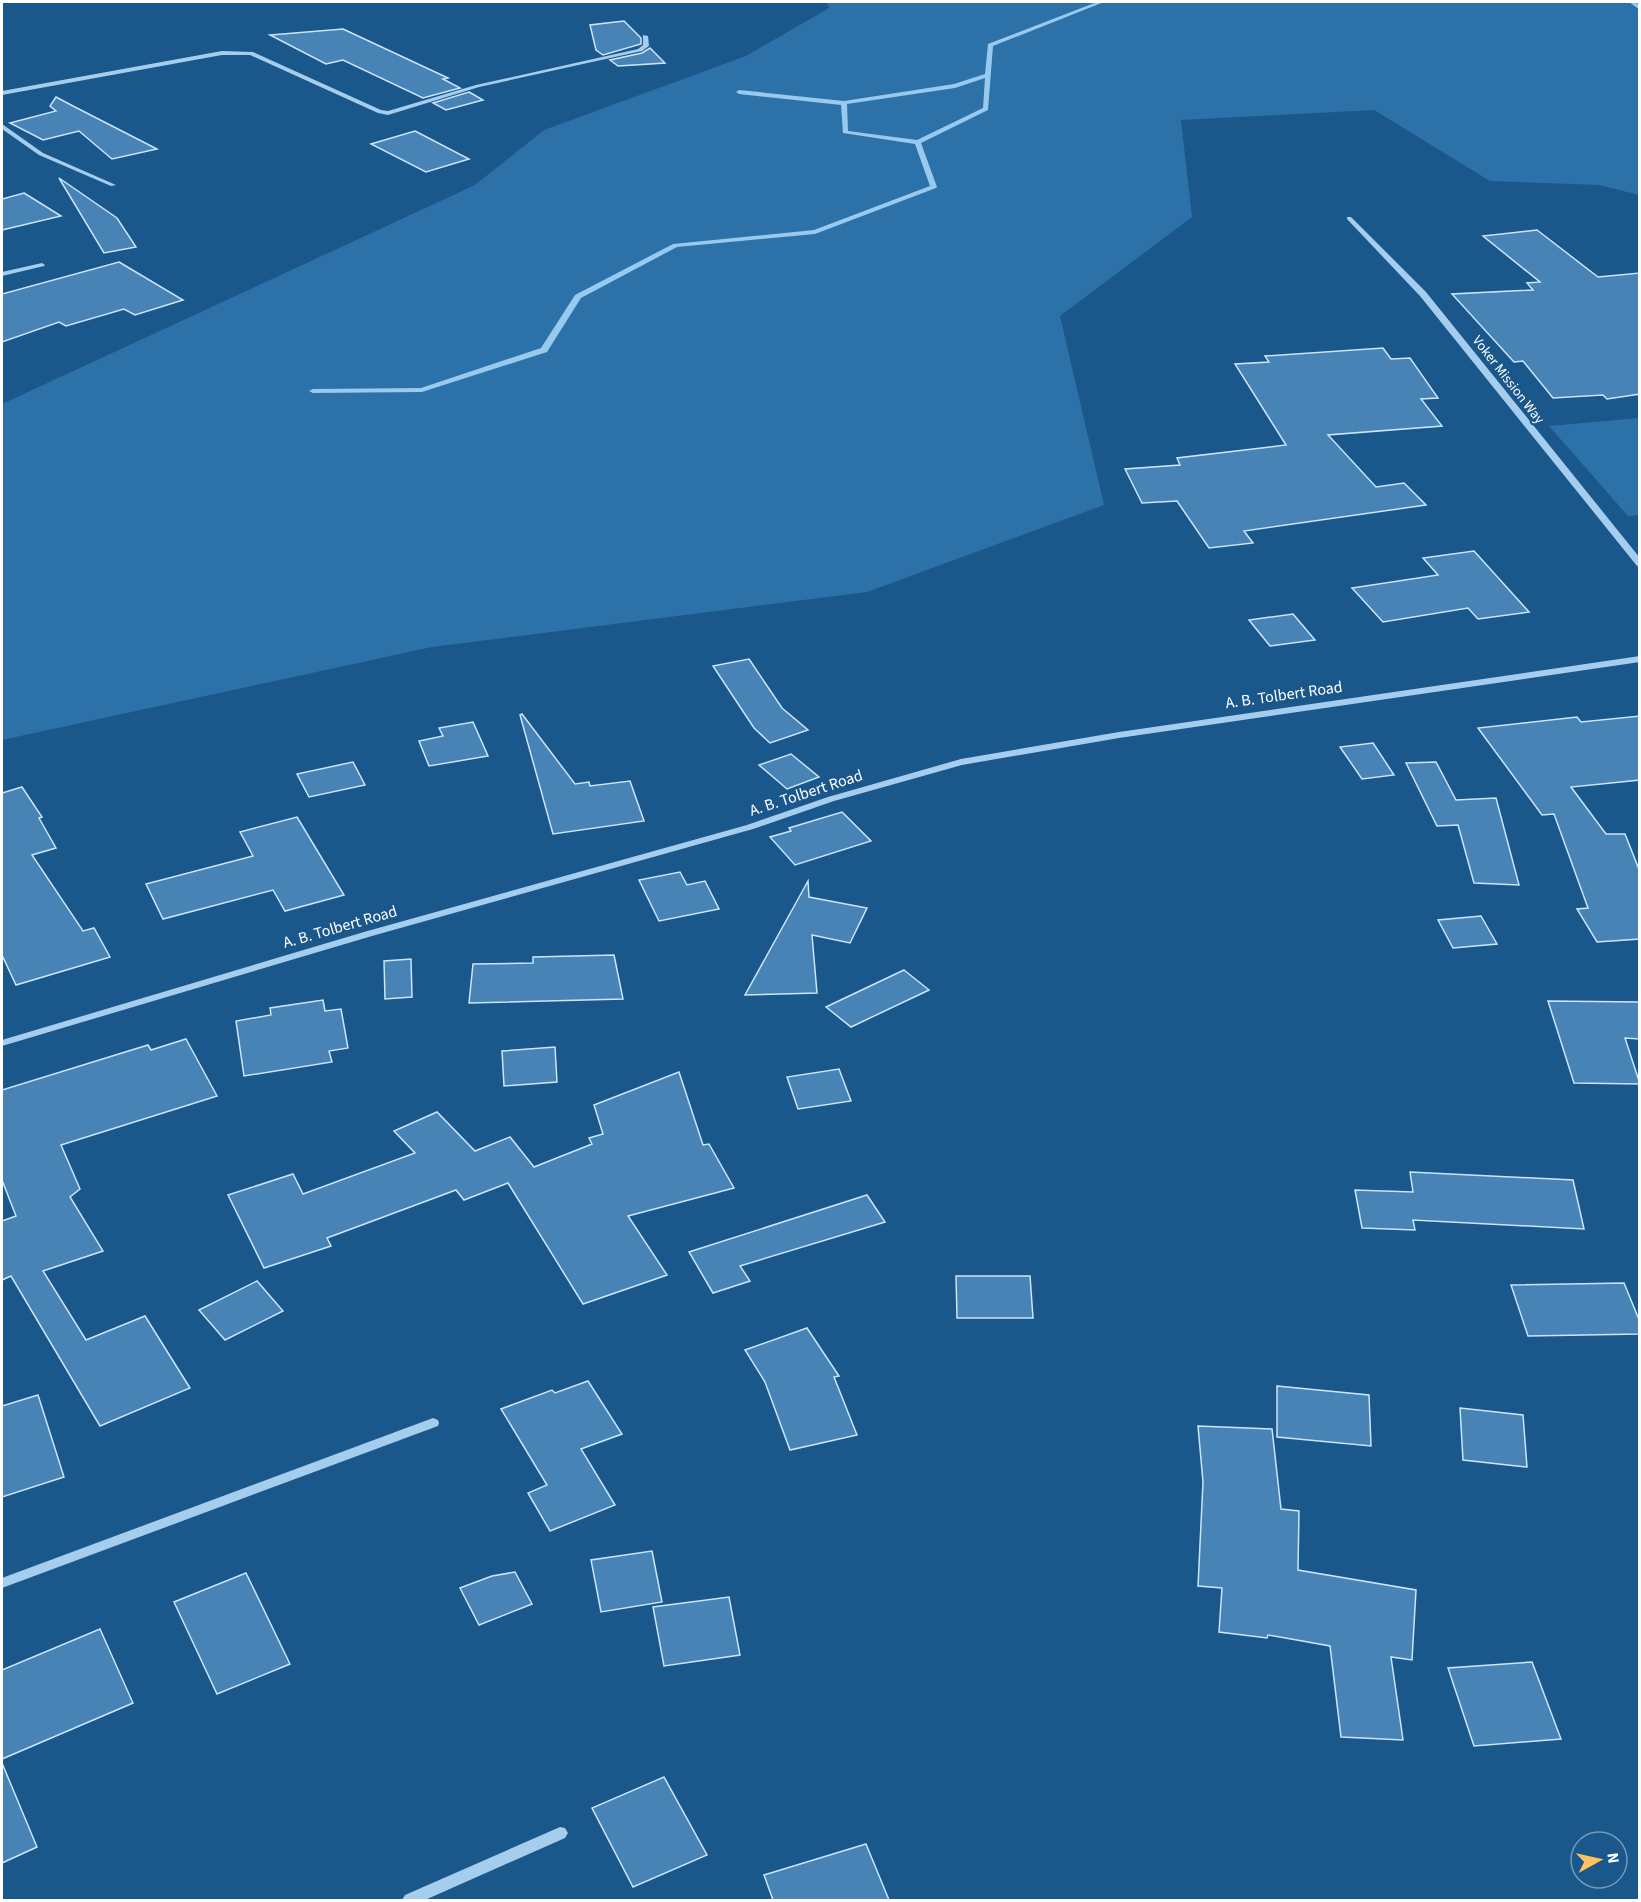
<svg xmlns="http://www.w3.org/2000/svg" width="1641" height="1902" font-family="'Source Sans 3',sans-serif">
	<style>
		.green { fill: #2d71a9 }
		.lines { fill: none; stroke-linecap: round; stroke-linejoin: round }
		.stream { fill: #98c9ef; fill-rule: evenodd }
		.building { fill: #4783b5; stroke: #cbe5fa; stroke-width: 1.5 }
		.minor { fill: #a5cded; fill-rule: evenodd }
		.labels { text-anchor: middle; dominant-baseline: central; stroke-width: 4.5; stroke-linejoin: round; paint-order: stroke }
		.far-street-label { font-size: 14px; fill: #fff; stroke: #1a578b }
		.street-label { font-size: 16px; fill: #fff; stroke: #1a578b }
	</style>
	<rect width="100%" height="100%" fill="#1a578b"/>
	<g class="green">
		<polygon points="827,2 1639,2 1639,195 1599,185 1490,181 1374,110 1181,120 1192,217 1060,316 1104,505 867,592 432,647 2,740 2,404 475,185 544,130 746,56 829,8"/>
		<polygon points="1639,418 1639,515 1628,516 1549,426"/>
	</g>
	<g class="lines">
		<g class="stream">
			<path d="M1097 2H1104L993 46 988 110 921 143 937 187 936 188 815 234 677 247 581 298 547 352 422 392 313 393 309 391 313 389 421 388 541 348 575 295 673 244 814 230 930 186 915 144 843 133 841 105 739 94 736 92 739 90 844 101 954 84 985 74 988 44ZM985 78 983 108 917 140 848 131 847 104 955 88Z"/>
			<polygon points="1629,2 1634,2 1640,5 1640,10"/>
		</g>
	</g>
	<g class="building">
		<polygon points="624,21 641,38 641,44 603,55 596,50 590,25"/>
		<polygon points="343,29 448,78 443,79 460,88 423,98 343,60 326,64 270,35"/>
		<polygon points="650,48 665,63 618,66 610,60 642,53"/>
		<polygon points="469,92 483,100 446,110 433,103"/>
		<polygon points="56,97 73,106 157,149 112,159 79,131 43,140 10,123 56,111 50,106"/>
		<polygon points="415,131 469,159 426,172 371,144"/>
		<polygon points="59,178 117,218 136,247 104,253"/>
		<polygon points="24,193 61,216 2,230 2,199"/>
		<polygon points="1537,230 1598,277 1640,273 1640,394 1607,399 1603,395 1553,398 1523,361 1514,362 1452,294 1533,290 1527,283 1540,282 1483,236"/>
		<polygon points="119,262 183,300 135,315 124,309 66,326 59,322 2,342 2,294"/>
		<polygon points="1383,348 1391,359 1410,358 1438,398 1421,399 1442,426 1328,435 1376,487 1404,483 1426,505 1244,531 1253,543 1209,548 1177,501 1142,503 1125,469 1180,465 1177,458 1286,445 1235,364 1269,362 1265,356"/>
		<polygon points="1474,551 1529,612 1478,619 1468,608 1383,622 1352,588 1438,575 1423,558"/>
		<polygon points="1293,614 1315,640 1270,646 1249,620"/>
		<polygon points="749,659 782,708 808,730 770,743 754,728 713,666"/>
		<polygon points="522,714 575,784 589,782 590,786 630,781 644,821 553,834 520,715"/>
		<polygon points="1640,716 1640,780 1571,787 1606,834 1625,834 1640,872 1640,939 1597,942 1577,909 1588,908 1554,814 1542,815 1478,728 1577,717 1581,722"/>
		<polygon points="473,722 488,756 429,766 419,741 443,736 439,728"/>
		<polygon points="1373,743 1394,775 1362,779 1340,747"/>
		<polygon points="791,754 819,777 787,789 759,765"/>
		<polygon points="353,762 365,785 309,797 297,774"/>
		<polygon points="1436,762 1456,800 1496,798 1519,885 1474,883 1458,825 1437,826 1406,763"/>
		<polygon points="22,787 42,817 39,818 56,848 32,855 83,931 94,928 110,957 16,985 2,955 2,793"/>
		<polygon points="842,812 871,841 795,865 770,837 791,831 789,828"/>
		<polygon points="297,817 344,895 285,911 273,890 163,919 146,884 253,856 240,832"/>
		<polygon points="680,872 687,885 705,881 719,909 659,921 639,880"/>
		<polygon points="808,881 809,897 867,908 850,943 812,935 817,993 745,995"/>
		<polygon points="1481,916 1497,944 1453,948 1438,920"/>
		<polygon points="614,955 623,999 469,1003 473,964 533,963 533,957"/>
		<polygon points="411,959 412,997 385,999 384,961"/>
		<polygon points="904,970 929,990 851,1027 826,1007"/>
		<polygon points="323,1000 325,1011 341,1009 348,1048 329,1051 332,1062 244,1076 236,1021 271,1015 270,1008"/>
		<polygon points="1548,1001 1640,1002 1640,1039 1625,1038 1640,1084 1574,1083"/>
		<polygon points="186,1039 217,1096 61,1145 80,1189 70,1197 103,1251 43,1271 86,1340 145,1316 190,1388 100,1426 11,1276 2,1280 2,1221 16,1216 2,1180 2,1090 148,1045 151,1050"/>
		<polygon points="555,1047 557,1082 504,1086 502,1051"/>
		<polygon points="839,1069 851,1101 798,1109 787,1077"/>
		<polygon points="679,1072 703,1145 709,1144 734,1188 628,1216 667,1275 583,1304 508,1183 464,1200 456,1190 327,1238 331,1246 264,1268 228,1195 293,1174 303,1194 415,1153 394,1131 437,1112 475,1151 510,1137 534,1167 592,1144 589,1138 603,1134 594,1105"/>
		<polygon points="1410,1172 1573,1180 1584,1229 1413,1220 1415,1230 1362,1228 1355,1190 1413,1192"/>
		<polygon points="867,1195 885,1222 740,1266 750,1281 713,1293 689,1252"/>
		<polygon points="956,1276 1030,1276 1033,1318 957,1318"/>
		<polygon points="257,1281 283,1311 225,1340 199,1310"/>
		<polygon points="1624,1283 1640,1322 1640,1334 1528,1336 1511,1285"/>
		<polygon points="807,1328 839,1376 834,1377 857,1435 790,1450 765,1382 745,1350"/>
		<polygon points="588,1381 622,1434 581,1449 615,1505 550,1531 528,1493 547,1485 501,1409 552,1390 555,1393"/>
		<polygon points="1277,1386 1369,1395 1371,1446 1277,1437"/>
		<polygon points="38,1395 64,1477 2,1497 2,1406"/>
		<polygon points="1460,1408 1523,1415 1527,1467 1463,1460"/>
		<polygon points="1198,1426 1272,1429 1281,1509 1299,1511 1298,1570 1416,1590 1412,1660 1391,1657 1403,1740 1341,1737 1330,1646 1268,1635 1267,1638 1219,1632 1222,1588 1198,1586 1203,1482"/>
		<polygon points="652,1551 662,1602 601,1612 591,1560"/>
		<polygon points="515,1572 532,1604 479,1625 460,1588 492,1576"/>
		<polygon points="246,1573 290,1664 217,1694 174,1602"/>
		<polygon points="729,1597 740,1655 664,1666 653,1607"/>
		<polygon points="100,1629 133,1703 2,1759 2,1670"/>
		<polygon points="1532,1662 1561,1739 1474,1746 1448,1668"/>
		<polygon points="2,1763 37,1847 2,1863"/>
		<polygon points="664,1777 707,1855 633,1887 592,1808"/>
		<polygon points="866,1844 889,1900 773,1900 764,1875"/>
	</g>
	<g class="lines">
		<g class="minor">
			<polygon points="643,35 648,36 649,46 642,51 479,87 388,115 378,113 250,55 222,55 2,95 2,91 222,51 253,52 381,110 388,111 476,85 638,49 643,45"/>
			<polygon points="2,124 43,153 116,185 111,186 39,155 2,129"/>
			<polygon points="1347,217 1351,217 1426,292 1640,558 1640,566 1637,566 1420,296 1347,219"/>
			<polygon points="42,263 45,265 44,266 2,276 2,272"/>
			<polygon points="1640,656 1640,662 1119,738 962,765 834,801 753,829 372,936 2,1046 2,1040 364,932 747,825 828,797 961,759 1119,732"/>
			<polygon points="433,1418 438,1420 439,1423 438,1426 2,1588 2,1578"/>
			<polygon points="560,1827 565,1828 568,1833 565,1838 425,1900 402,1900 405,1895"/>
		</g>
	</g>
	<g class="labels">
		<g class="far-street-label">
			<text transform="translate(1508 380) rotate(52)">Voker Mission Way</text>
		</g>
		<g class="street-label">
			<text transform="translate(1284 695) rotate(-8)">A. B. Tolbert Road</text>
			<text transform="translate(806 793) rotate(-18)">A. B. Tolbert Road</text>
			<text transform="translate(340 927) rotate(-16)">A. B. Tolbert Road</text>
		</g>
	</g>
	<rect width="1641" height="1902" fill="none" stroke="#ffffff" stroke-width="6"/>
	<g transform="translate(1599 1860) rotate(82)"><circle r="28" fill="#1a578b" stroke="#769ab9" stroke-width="1.5"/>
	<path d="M0-4.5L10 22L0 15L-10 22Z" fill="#ffc161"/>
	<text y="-9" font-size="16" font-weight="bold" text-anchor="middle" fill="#ffffff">N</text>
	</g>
</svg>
